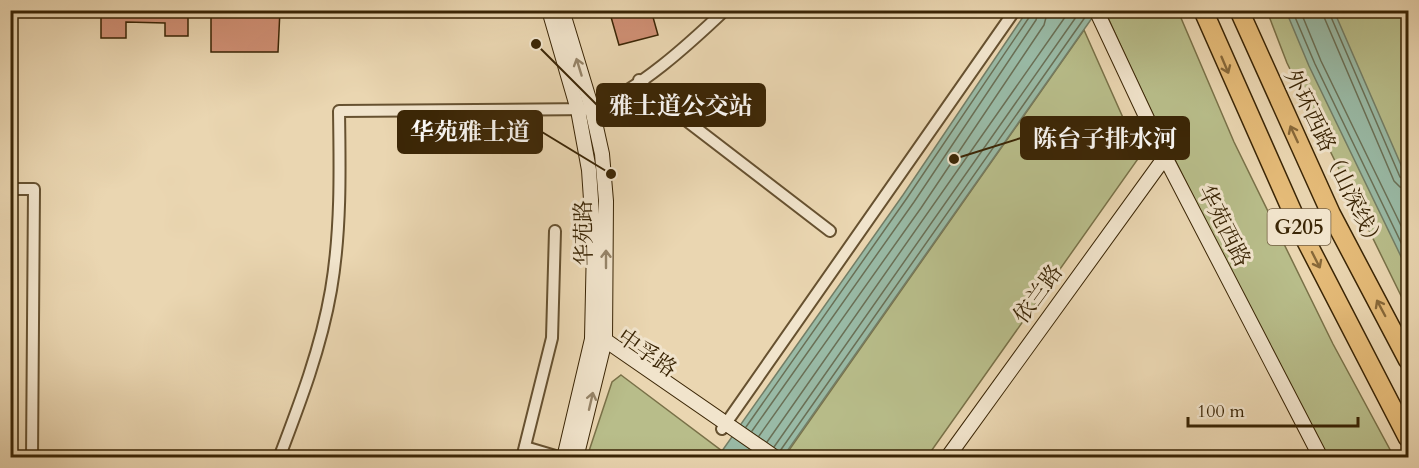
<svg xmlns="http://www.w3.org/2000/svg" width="1419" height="468" font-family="Cardo,'Noto Serif SC',serif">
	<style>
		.green { fill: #b8bd8a; stroke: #797148; stroke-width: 1.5 }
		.water { fill: #99baa6; stroke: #737e66; stroke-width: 1.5 }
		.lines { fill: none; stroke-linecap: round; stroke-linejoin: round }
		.shore { stroke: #6a7056; stroke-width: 1.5 }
		.building { fill: #cf8f74; stroke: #3a2505; stroke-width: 1.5 }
		.street-casing { stroke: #665130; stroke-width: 14 }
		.secondary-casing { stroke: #3a2505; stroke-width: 16 }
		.highway-casing { stroke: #3a2505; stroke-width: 21 }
		.street { stroke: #f1e4cc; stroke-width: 10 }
		.secondary { stroke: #f1e4cc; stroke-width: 14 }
		.highway { stroke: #e5bb78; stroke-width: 18 }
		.oneway { stroke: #876839 }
		.oneway2 { stroke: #968468 }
		.labels { text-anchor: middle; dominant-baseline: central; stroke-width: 6; stroke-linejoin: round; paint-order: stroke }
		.shield { fill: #f1e4cc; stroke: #715e41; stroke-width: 1.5 }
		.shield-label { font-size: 21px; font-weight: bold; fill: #3a2505 }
		.street-label { font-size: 22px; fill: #3a2505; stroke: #f1e4cc }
		.leader { fill: none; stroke: #3a2505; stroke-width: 2 }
		.callout-dot { fill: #3a2505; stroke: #f1e4cc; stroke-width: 2 }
		.callout { fill: #3a2505; stroke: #3a2505; stroke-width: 2 }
		.callout-label { font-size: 24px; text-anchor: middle; font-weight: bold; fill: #fff }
	</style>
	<rect width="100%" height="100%" fill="#ead6b1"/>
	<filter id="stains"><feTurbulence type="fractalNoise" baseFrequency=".00333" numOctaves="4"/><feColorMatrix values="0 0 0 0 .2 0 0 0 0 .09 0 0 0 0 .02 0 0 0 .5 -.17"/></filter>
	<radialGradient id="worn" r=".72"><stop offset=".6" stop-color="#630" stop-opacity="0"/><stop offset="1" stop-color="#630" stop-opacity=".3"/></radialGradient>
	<g class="green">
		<path d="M1105 11H1178L1234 142 1333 344 1394 457H1328C1251 310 1173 163 1105 11Z"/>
		<polygon points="1267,11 1408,11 1408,310 1287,63"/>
		<polygon points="1084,30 1140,156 927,457 794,458 787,453"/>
		<polygon points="621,375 722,451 717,457 587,457 612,382"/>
	</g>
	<g class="water">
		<polygon points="1027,11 1097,11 783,457 717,458 903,195"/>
		<polygon points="1286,11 1334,11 1408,181 1408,271 1309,66"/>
	</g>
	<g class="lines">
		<g class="shore">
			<polyline points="1292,10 1315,64 1408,257"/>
			<polyline points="1300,10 1321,61 1408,240"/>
			<polyline points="1321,10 1394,181 1400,187 1408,189"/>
			<polyline points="1328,10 1400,177 1408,181"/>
			<polyline points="746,427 907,198 1030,16 1031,10"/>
			<polyline points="752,431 914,202 1036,20 1039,10"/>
			<polyline points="759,436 921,208 1044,25 1048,10"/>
			<polyline points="767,442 1070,10"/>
			<polyline points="774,447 1081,10"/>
			<polyline points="780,451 1088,13"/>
		</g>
	</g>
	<g class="building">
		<polygon points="101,10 188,10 188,36 165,36 165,23 126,22 126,38 101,38"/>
		<polygon points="211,10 280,10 278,52 211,52"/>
		<polygon points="609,10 651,10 658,35 619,45"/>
	</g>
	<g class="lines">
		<defs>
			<g id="street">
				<polyline points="639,80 653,95 830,231"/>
				<polyline points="10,189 34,189 32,458"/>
				<polyline points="722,429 1015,10"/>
				<polyline points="525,447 562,458"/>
				<path d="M279 458C300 403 321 348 331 290 341 232 340 171 339 111L592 109C640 89 687 46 725 10"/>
				<polyline points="522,458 552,338 555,231"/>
			</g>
			<g id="secondary">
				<polyline points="549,10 578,110 589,170 594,244 592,339 564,458"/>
				<polyline points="562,10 592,109 602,154 606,201 605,340 576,458"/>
				<polyline points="1096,10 1165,157 1321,458"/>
				<polyline points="599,339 605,340 776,458"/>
				<polyline points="947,458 1165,157"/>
			</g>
			<g id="highway">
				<polyline points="1203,10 1300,229 1408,438"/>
				<polyline points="1239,10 1331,214 1408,360"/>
			</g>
		</defs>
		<use href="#street" class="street-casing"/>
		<use href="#secondary" class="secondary-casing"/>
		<use href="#highway" class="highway-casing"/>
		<use href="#street" class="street"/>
		<use href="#secondary" class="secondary"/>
		<use href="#highway" class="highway"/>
	</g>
	<defs><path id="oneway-shaft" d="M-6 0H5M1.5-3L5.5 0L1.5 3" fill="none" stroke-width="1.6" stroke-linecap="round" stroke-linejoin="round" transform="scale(1.5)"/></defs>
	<g class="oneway">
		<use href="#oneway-shaft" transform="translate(1225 65) rotate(67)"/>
		<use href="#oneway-shaft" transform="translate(1294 134) rotate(-115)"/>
		<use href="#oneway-shaft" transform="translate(1316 260) rotate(63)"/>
		<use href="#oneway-shaft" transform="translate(1381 308) rotate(-118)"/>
	</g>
	<g class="oneway2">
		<use href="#oneway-shaft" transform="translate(579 67) rotate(-107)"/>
		<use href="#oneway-shaft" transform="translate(606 259) rotate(-90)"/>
		<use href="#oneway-shaft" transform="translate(591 401) rotate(-77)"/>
	</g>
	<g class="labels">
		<rect class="shield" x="1267.5" y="209" width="63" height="36" rx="4.5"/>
		<g class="shield-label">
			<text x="1299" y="227">G205</text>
		</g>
		<g class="street-label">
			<text transform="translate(1334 160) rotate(64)">外环西路（山深线）</text>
			<text transform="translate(1224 226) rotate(63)">华苑西路</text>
			<text transform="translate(584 233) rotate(-91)">华苑路</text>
			<text transform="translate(1038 294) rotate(-54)">依兰路</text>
			<text transform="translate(647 353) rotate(35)">中孚路</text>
		</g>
	</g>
	<path class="leader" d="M536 44L597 105M611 174L542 132M954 159L1021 138"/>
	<g class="callout-dot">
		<circle cx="536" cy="44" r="6"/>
		<circle cx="611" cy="174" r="6"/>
		<circle cx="954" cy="159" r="6"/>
	</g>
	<g class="callout">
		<rect x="597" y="84" width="168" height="42" rx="6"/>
		<rect x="398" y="111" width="144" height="42" rx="6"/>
		<rect x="1021" y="117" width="168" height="42" rx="6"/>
	</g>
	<g class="callout-label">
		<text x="681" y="114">雅士道公交站</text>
		<text x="470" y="140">华苑雅士道</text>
		<text x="1105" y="147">陈台子排水河</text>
	</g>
	<rect width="1419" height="468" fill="none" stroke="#ead6b1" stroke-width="36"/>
	<rect x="12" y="12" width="1395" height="444" fill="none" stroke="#3a2505" stroke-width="3"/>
	<rect x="18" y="18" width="1383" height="432" fill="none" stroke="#3a2505" stroke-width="1.5"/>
	<path d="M1188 417v9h170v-9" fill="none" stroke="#3a2505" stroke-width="3"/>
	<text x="1197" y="417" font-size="18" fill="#3a2505" stroke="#f1e4cc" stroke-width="4.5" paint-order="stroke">100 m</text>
	<rect width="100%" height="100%" filter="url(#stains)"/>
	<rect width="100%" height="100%" fill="url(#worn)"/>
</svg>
